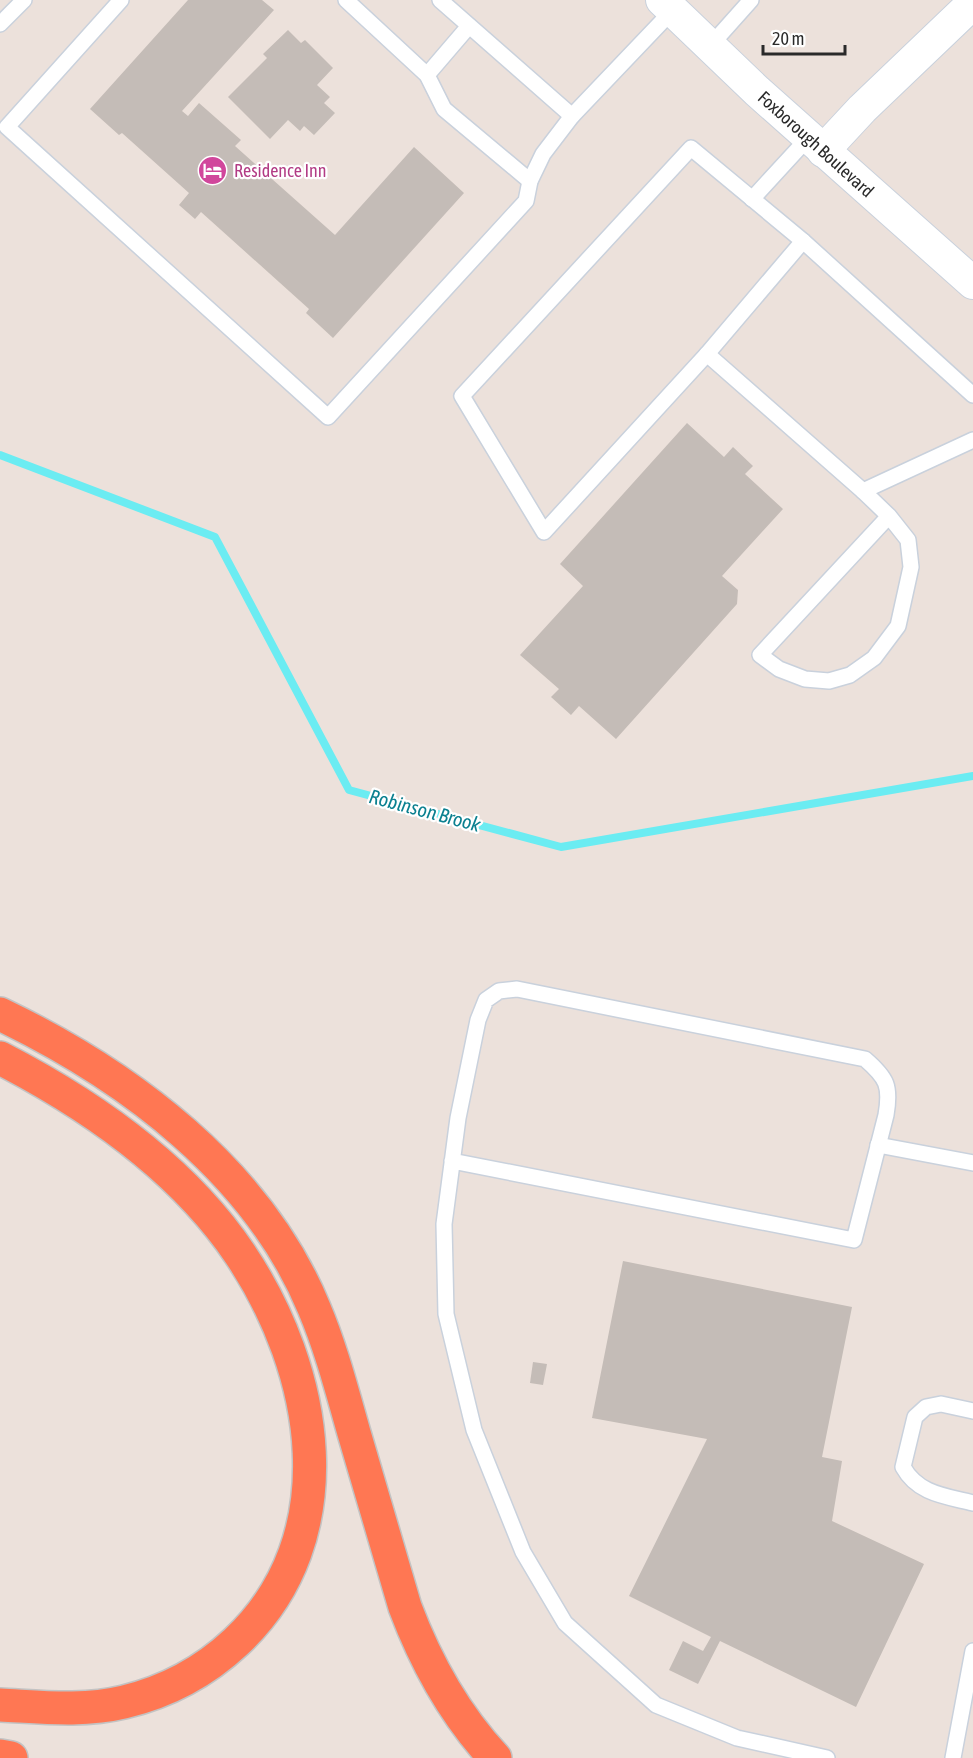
<svg xmlns="http://www.w3.org/2000/svg" width="973" height="1758" font-family="'Asap Condensed',sans-serif">
	<style>
		.lines { fill: none; stroke-linecap: round; stroke-linejoin: round }
		.stream { stroke: #6becf2; stroke-width: 8 }
		.building { fill: #c4bcb7 }
		.lane-casing { stroke: #c9d1dc; stroke-width: 18 }
		.street-casing { stroke: #c9d1dc; stroke-width: 34 }
		.highway-casing { stroke: #c3c3c3; stroke-width: 36 }
		.lane { stroke: #fff; stroke-width: 15 }
		.street { stroke: #fff; stroke-width: 32 }
		.highway { stroke: #ff7753; stroke-width: 33 }
		.labels { text-anchor: middle; dominant-baseline: central; stroke-width: 4.5; stroke-linejoin: round; paint-order: stroke }
		.street-label { font-size: 18px; fill: #2a2a2a; stroke: #fff }
		.hotel-label { font-size: 18px; fill: #b23c85; stroke: #fff; text-anchor: start }
		.water-label { font-size: 20px; font-style: italic; fill: #0b8090; stroke: #fff }
	</style>
	<rect width="100%" height="100%" fill="#ece1db"/>
	<g class="lines">
		<polyline class="stream" points="0,455 215,537 349,790 561,847 973,776"/>
	</g>
	<g class="building">
		<polygon points="188,0 262,0 274,10 182,111 188,116 199,103 241,140 235,146 335,235 414,147 464,193 333,338 306,313 309,309 201,212 195,219 179,205 189,193 122,133 119,135 90,109"/>
		<polygon points="288,30 301,43 305,40 333,68 317,85 330,97 324,103 335,113 314,135 304,126 300,131 288,120 270,139 228,97 267,58 263,54"/>
		<polygon points="687,423 724,457 733,447 753,466 745,474 783,509 722,576 738,590 737,604 616,739 579,706 571,715 551,697 559,689 520,655 583,586 560,564"/>
		<polygon points="623,1261 852,1307 822,1457 842,1461 832,1521 924,1564 856,1707 720,1641 698,1684 669,1670 683,1641 703,1651 711,1637 629,1596 707,1439 592,1418"/>
		<polygon points="533,1362 547,1364 543,1385 530,1383"/>
	</g>
	<g class="lines">
		<defs>
			<g id="lane">
				<polyline points="121,0 7,127 328,417 526,201 530,181 543,154 572,116 673,10"/>
				<polyline points="346,0 427,75 444,109 530,181"/>
				<polyline points="440,0 572,116"/>
				<polyline points="0,24 24,0"/>
				<polyline points="710,46 751,0"/>
				<polyline points="427,75 469,26"/>
				<polygon points="691,148 803,241 707,354 544,532 462,396"/>
				<polyline points="752,199 809,137"/>
				<polyline points="803,241 973,395"/>
				<polyline points="707,354 863,491 889,516 908,540 911,567 898,626 874,658 850,675 829,681 805,679 779,669 760,655 889,516"/>
				<polyline points="863,491 973,440"/>
				<polyline points="878,1145 973,1163"/>
				<path d="M452 1161 854 1240 886 1115C891 1086 887 1078 865 1059L517 989 499 991 486 1000 478 1020 458 1118 444 1224 446 1314 474 1430 523 1552 565 1623 656 1705 737 1738 827 1758"/>
				<path d="M973 1411 941 1404 926 1407 915 1417 903 1467C918 1494 945 1496 973 1503"/>
				<polyline points="953,1758 973,1651"/>
			</g>
			<g id="street">
				<polyline points="662,0 757,91 973,283"/>
				<polyline points="823,151 862,109 973,3"/>
			</g>
			<g id="highway">
				<path d="M0 1014C129 1076 258 1172 314 1308 331 1348 342 1391 354 1433 371 1491 388 1549 405 1607 426 1663 454 1714 495 1758"/>
				<path d="M0 1058C91 1105 182 1168 240 1254 318 1370 348 1537 236 1642 204 1672 166 1692 124 1702 83 1712 41 1707 0 1705"/>
				<polyline points="0,1756 11,1758"/>
			</g>
		</defs>
		<use href="#lane" class="lane-casing"/>
		<use href="#street" class="street-casing"/>
		<use href="#highway" class="highway-casing"/>
		<use href="#lane" class="lane"/>
		<use href="#street" class="street"/>
		<use href="#highway" class="highway"/>
	</g>
	<defs>
		<symbol id="hotel-disc" viewBox="-11 -11 22 22"><circle r="9.5" fill="#d1479c" stroke="#fff"/><path d="M-6-4.5h1.5V1H6V5H4.5V3h-9V5H-6ZM-4 0a1.8 1.8 0 1 1 3.6 0ZM.5 0V-2.5h3Q6-2.5 6 0Z" fill="#fff"/></symbol>
	</defs>
	<g fill-rule="evenodd">
		<use href="#hotel-disc" x="196" y="154" width="33" height="33"/>
	</g>
	<g class="labels">
		<g class="street-label">
			<text transform="translate(816 144) rotate(42)">Foxborough Boulevard</text>
		</g>
		<g class="hotel-label">
			<text x="234" y="170">Residence Inn</text>
		</g>
		<g class="water-label">
			<text transform="translate(425 810) rotate(15)">Robinson Brook</text>
		</g>
	</g>
	<path d="M763 45v9h82v-9" fill="none" stroke="#2a2a2a" stroke-width="3"/>
	<text x="772" y="45" font-size="18" fill="#2a2a2a" stroke="#ffffff" stroke-width="4.5" paint-order="stroke">20 m</text>
</svg>
